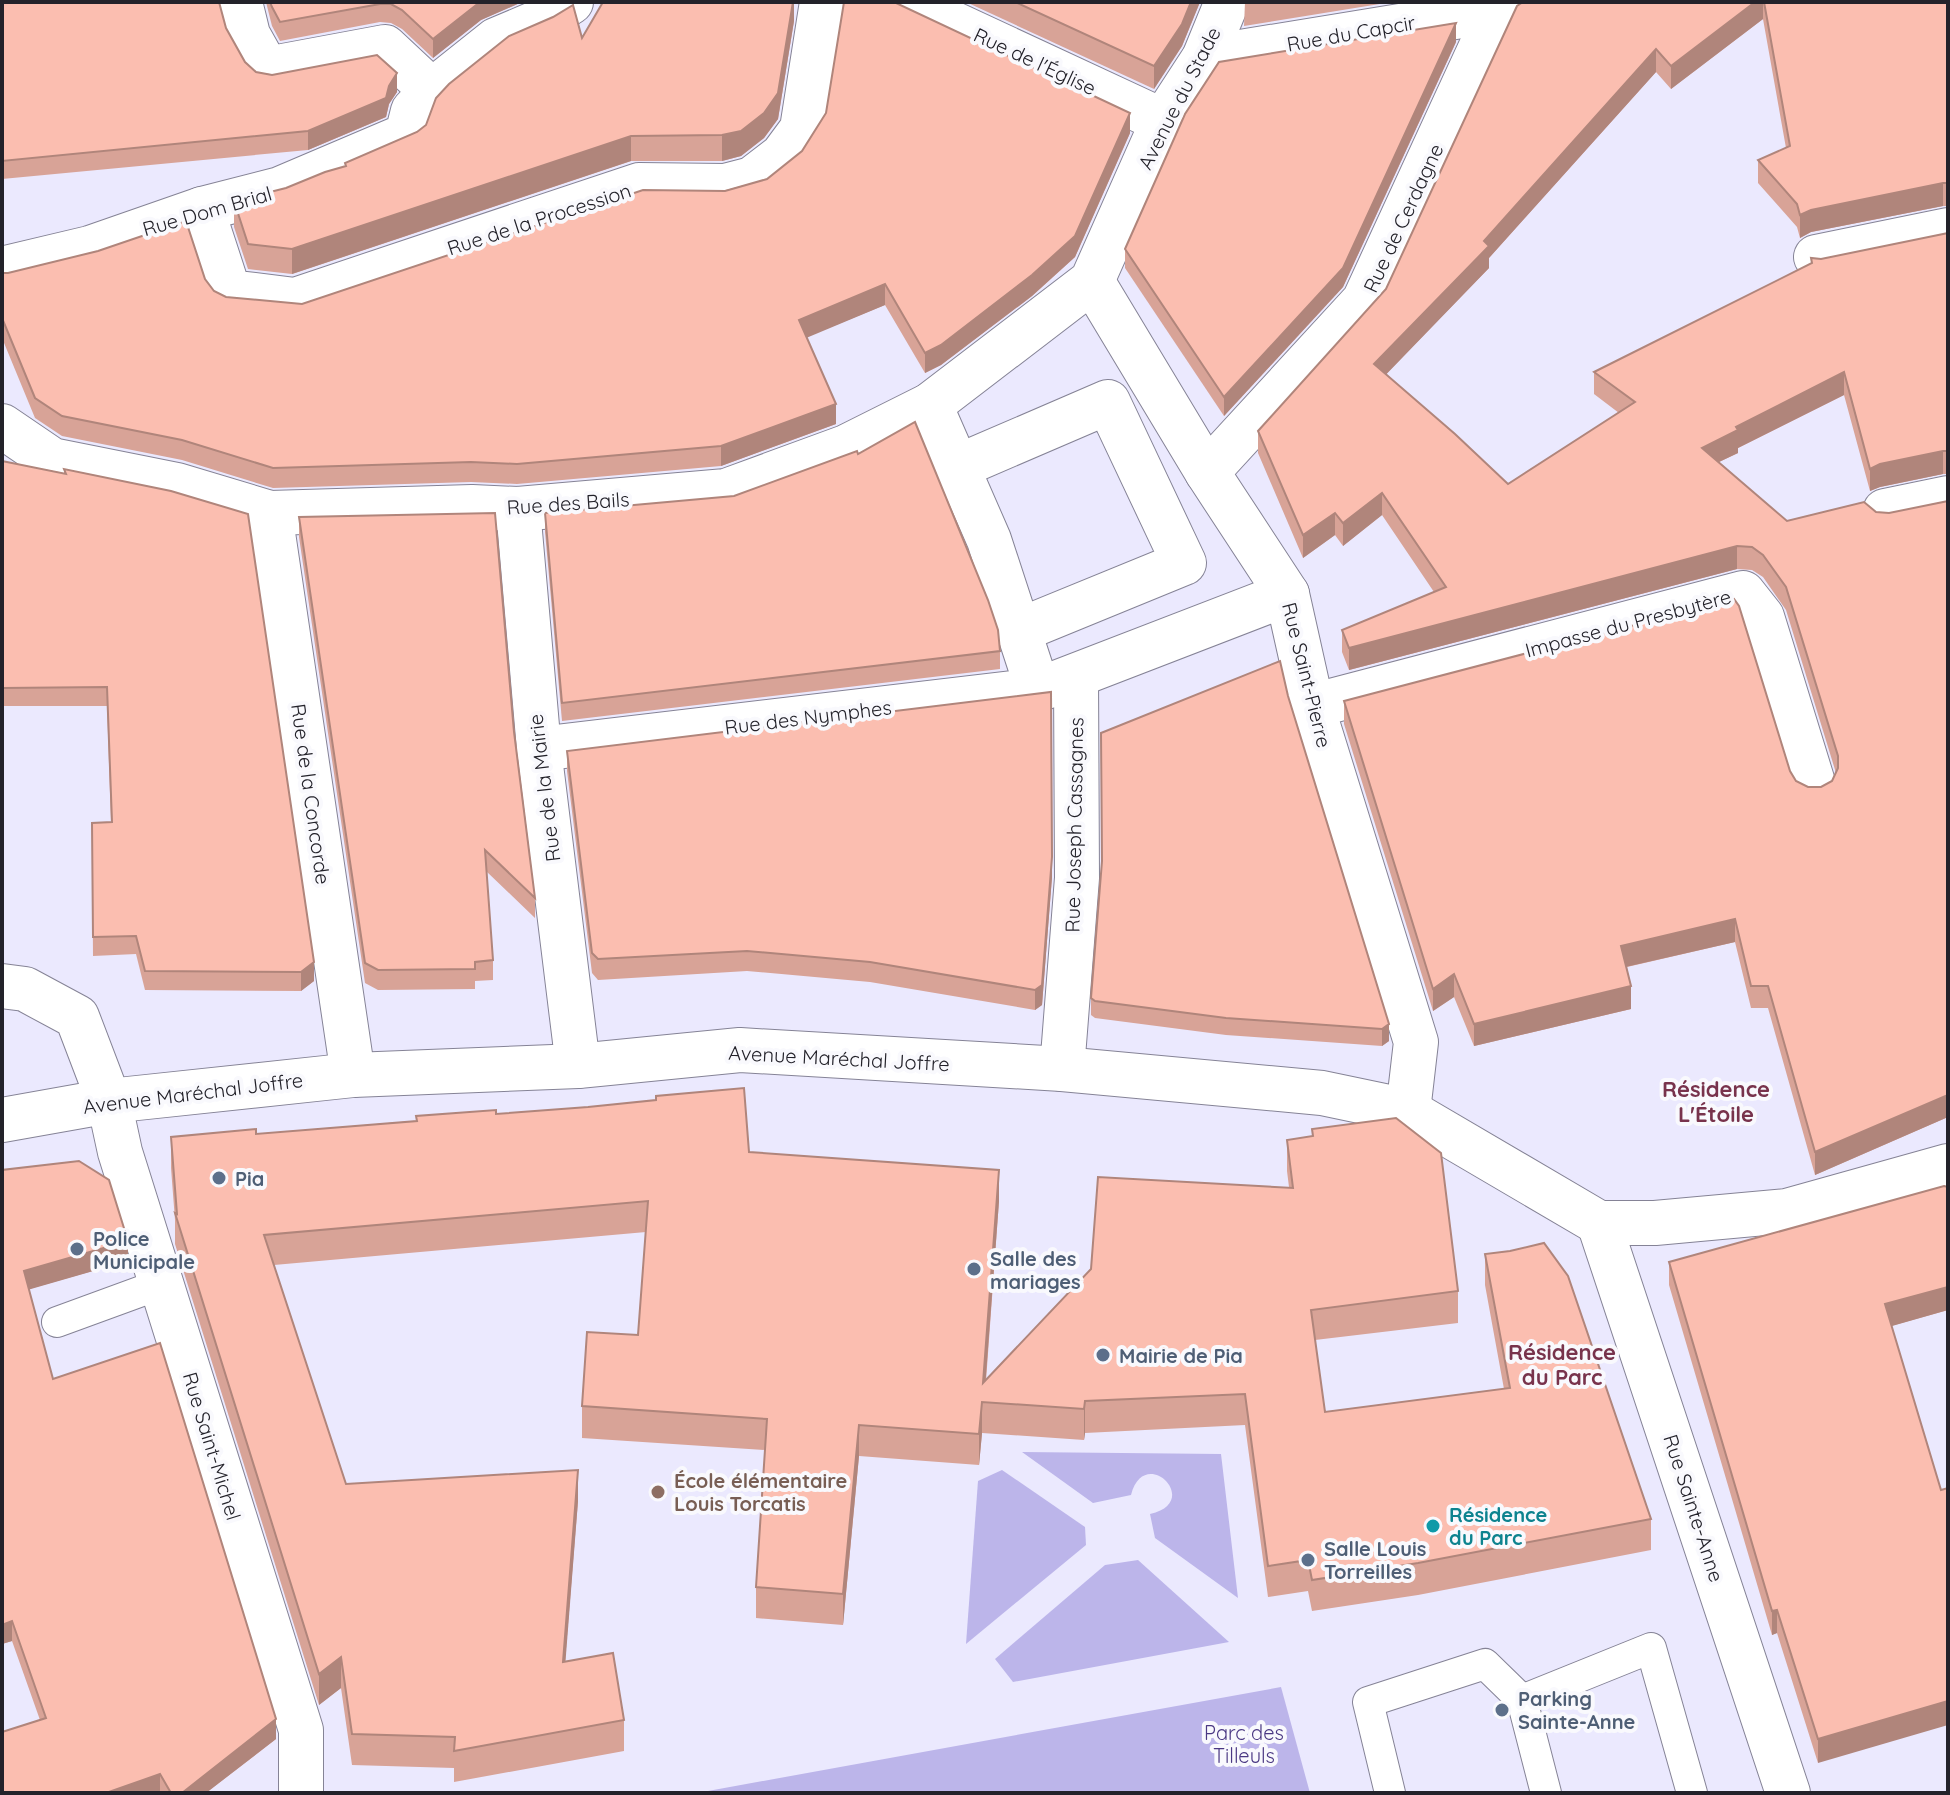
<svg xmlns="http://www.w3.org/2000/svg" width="1950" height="1795" font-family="Quicksand,sans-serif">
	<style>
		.green { fill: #bcb5ea }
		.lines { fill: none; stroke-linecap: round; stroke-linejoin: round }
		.service-casing { stroke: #858396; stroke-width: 32 }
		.pedestrian-casing { stroke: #858396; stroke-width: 46 }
		.minor-casing { stroke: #858396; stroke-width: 46 }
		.service { stroke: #fff; stroke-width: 30 }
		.pedestrian { stroke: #fff; stroke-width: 44 }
		.minor { stroke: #fff; stroke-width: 44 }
		.wall { fill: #d8a397 }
		.shaded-wall { fill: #b0857b }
		.building { fill: #fbbeb0; stroke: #b0857b; stroke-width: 2 }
		.service-dot { fill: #5c6f8a; stroke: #f9f9fd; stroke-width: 3 }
		.education-dot { fill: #8d6e63; stroke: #f9f9fd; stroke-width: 3 }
		.culture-dot { fill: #0f9aa8; stroke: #f9f9fd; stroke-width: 3 }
		.labels { text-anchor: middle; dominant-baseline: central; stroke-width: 8; stroke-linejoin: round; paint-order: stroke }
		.street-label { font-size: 20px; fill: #23222a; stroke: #f9f9fd }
		.service-label { font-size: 20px; font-weight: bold; fill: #4e5e75; stroke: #f9f9fd; text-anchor: start }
		.education-label { font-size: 20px; font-weight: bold; fill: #785e54; stroke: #f9f9fd; text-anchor: start }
		.culture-label { font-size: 20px; font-weight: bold; fill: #0d838f; stroke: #f9f9fd; text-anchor: start }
		.park-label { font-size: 20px; fill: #4a3883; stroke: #f9f9fd }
		.neighbourhood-label { font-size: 22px; font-weight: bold; fill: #78334c; stroke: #f9f9fd }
	</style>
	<rect width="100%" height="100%" fill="#ebe9fe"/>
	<g class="green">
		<path d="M1022 1452 1221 1454 1238 1598 1155 1538 1150 1514C1204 1502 1144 1443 1131 1495L1093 1503Z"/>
		<polygon points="1002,1470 1085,1527 1086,1545 966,1644 978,1481"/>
		<polygon points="1138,1560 1229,1642 1013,1682 995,1659 1105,1565"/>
		<polygon points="1281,1687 1310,1793 697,1793"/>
	</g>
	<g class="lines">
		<defs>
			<g id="service">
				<polyline points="57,1322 161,1284"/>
				<polyline points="1522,1700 1651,1648 1692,1793"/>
				<polyline points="1390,1793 1368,1702 1485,1664 1522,1700 1546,1793"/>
			</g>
			<g id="pedestrian">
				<polyline points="930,405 989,540 1038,690"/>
				<polyline points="957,467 1108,402 1184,563 1018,631"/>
			</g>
			<g id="minor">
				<polyline points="240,2 248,35 267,69 385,47 432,91"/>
				<polyline points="907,2 1163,121"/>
				<polyline points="1204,58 1498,10 1515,2"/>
				<polyline points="202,209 229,292 295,300 639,185 725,186 752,179 782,156 802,129 822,2"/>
				<polyline points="1816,257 1948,230"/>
				<polyline points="2,269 90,248 202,209 280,189 407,135 413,111 432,91 496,40 543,20 571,2"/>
				<polyline points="1092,281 1207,472 1287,594 1312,706 1416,1042 1408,1111"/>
				<polyline points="2,426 52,460 177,485 270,513 472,507 518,509 726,491 846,447 930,405 1092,281 1163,121 1204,58 1227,2"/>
				<polyline points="1207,472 1364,301 1498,10"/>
				<polyline points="518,509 539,749 578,1066"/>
				<polyline points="1885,511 1948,498"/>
				<polyline points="270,513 353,1075"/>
				<polyline points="1312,706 1743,593 1762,617 1814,786"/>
				<polyline points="539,749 1038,690 1287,594"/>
				<polyline points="2,986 25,989 77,1017 109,1101 120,1152 301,1730 301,1793"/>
				<polyline points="1062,1069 1077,878 1076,677"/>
				<polyline points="2,1120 109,1101 353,1075 578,1066 740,1050 1062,1069 1322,1093 1408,1111 1599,1223 1655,1223 1787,1211 1948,1166"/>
				<polyline points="1599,1223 1788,1793"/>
			</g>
		</defs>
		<use href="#service" class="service-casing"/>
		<use href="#pedestrian" class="pedestrian-casing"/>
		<use href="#minor" class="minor-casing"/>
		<use href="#service" class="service"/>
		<use href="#pedestrian" class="pedestrian"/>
		<use href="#minor" class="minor"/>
	</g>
	<g class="wall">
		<polygon points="2,2 226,28 245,62 256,72 397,92 389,104 386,117 308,150 2,179"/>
		<polygon points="266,2 522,2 481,20 433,58 402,29 391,23 380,22 280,41 272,26"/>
		<polygon points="794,2 794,21 778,119 764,138 741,156 722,161 631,161 292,274 248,269 234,227 234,201 286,188 345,166 417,132 582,38"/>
		<polygon points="966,2 1200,2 1182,46 1154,89"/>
		<polygon points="1245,2 1392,2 1244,26"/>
		<polygon points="1523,2 1948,2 1948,206 1943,206 1811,232 1800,238 1797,227 1758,183 1758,160 1786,148 1763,19 1671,89 1656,72 1489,258 1489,268 1386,374 1508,484 1619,413 1594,394 1594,372 1811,264 1811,258 1821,259 1948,233 1948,474 1943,474 1880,487 1870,491 1844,395 1738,448 1738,453 1719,462 1787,521 1876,512 1889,513 1948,501 1948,1117 1815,1175 1768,1008 1751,1008 1735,942 1627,967 1631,1009 1474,1046 1454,997 1433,1011 1344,724 1344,701 1790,771 1796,781 1808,787 1821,787 1832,781 1836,773 1786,610 1763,577 1752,570 1737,569 1349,670 1342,652 1342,630 1434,592 1382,515 1343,546 1335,535 1303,558 1258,453 1258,431 1386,289"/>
		<polygon points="896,4 1130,133 1075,257 1032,296 941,365 925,373 885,305 806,337 836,424 721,466 517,484 471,482 273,488 182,460 62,436 35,418 2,338 2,273 205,279 214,291 226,297 302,304 767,179 802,151"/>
		<polygon points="1456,42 1343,287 1224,416 1125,268 1125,249"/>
		<polygon points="2,461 64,473 64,469 314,981 301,991 145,990 136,954 93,956 92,823 111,822 107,706 2,706"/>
		<polygon points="545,513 1000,651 1000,669 562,721 545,532"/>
		<polygon points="299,517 514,732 535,898 535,918 486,871 493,960 493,980 475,981 475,989 378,990 365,983 299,537"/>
		<polygon points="1288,696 1389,1041 1382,1046 1226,1035 1095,1018 1091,1015 1091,998"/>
		<polygon points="567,751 1052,877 1042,1005 1035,1010 870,982 747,971 598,980 592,973 567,771"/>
		<polygon points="496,1114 749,1152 999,1201 986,1381 1289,1187 1287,1171 1287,1140 1312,1136 1312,1129 1458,1291 1458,1323 1315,1340 1325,1412 1504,1389 1485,1285 1485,1254 1651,1519 1651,1550 1418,1595 1312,1611 1308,1591 1268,1597 1245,1425 1085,1433 1084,1440 982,1433 979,1465 859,1456 843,1625 756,1618 756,1587 765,1450 582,1438 582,1406 638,1335 646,1232 274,1265 346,1484 578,1501 565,1661 624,1720 624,1751 454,1782 454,1768 352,1765 341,1688 319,1705 175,1244 175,1220 171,1168 171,1137 256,1134"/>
		<polygon points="2,1170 128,1261 29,1289 53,1379 276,1739 206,1793 2,1793 40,1720 12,1641 2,1644"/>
		<polygon points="1948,1187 1948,1310 1891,1326 1818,1763 1777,1633 1772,1635 1669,1285 1669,1262"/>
	</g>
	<g class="shaded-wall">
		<polygon points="480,2 522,2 481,20 433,58 433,39"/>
		<polygon points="793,2 794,2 794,21 778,119 764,138 741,156 722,161 722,135"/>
		<polygon points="1191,2 1200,2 1182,46 1154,89 1154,66"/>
		<polygon points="1755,2 1763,2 1763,19 1671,89 1671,66"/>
		<polygon points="1456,23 1456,42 1343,287 1224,416 1224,397"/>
		<polygon points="1656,49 1656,72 1489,258 1489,268 1374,387 1374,364"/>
		<polygon points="397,73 397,92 389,104 386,117 308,150 308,131 389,86"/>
		<polygon points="1130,113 1130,133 1075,257 1032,296 941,365 925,373 925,353"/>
		<polygon points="631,136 631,161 292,274 292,249"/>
		<polygon points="1943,183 1943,206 1811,232 1800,238 1800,215 1811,210"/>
		<polygon points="885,284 885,305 799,341 799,320"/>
		<polygon points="1844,372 1844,395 1738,448 1738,453 1702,470 1702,448 1736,427"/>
		<polygon points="836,404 836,424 721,466 721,446"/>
		<polygon points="1943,451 1943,474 1880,487 1870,491 1870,469 1880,464"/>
		<polygon points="1382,493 1382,515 1343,546 1343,523"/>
		<polygon points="1335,513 1335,535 1303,558 1303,535"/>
		<polygon points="1737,546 1737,569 1349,670 1349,648"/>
		<polygon points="1052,857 1052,877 1042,1005 1035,1010 1035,990"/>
		<polygon points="1735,919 1735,942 1621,968 1621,946"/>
		<polygon points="314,962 314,981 301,991 301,972"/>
		<polygon points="1454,974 1454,997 1433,1011 1433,989"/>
		<polygon points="1631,986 1631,1009 1474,1046 1474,1024"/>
		<polygon points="1389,1024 1389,1041 1382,1046 1382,1029"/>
		<polygon points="1948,1095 1948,1117 1815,1175 1815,1152"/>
		<polygon points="999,1170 999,1201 984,1402 983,1383"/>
		<polygon points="128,1241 128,1261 24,1291 24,1271"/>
		<polygon points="1948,1287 1948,1310 1885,1328 1885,1304"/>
		<polygon points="1085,1401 1085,1433 1084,1440 1084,1409"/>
		<polygon points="982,1402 982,1433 979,1465 979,1434"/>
		<polygon points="859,1425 859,1456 843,1625 843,1594"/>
		<polygon points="578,1470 578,1501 563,1693 563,1662"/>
		<polygon points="1777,1610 1777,1633 1772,1635 1772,1611"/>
		<polygon points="12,1621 12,1641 2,1644 2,1625"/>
		<polygon points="341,1657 341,1688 319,1705 319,1674"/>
		<polygon points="1948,1701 1948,1725 1818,1763 1818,1739"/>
		<polygon points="276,1719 276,1739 206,1793 182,1793"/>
		<polygon points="160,1774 160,1793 106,1793"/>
	</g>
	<g class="building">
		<polygon points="2,2 219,2 226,28 245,62 256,72 272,75 377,55 397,73 389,86 386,98 308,131 2,161"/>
		<polygon points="270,2 480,2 433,39 402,10 391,4 380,4 280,22 272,7"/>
		<polygon points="603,2 793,2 778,93 764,113 741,131 722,135 631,136 292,249 248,244 234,201 286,188 325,172 346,166 345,163 417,132 426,125 436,98 449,84 509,36 553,17 573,5 582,38"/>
		<polygon points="844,2 894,2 1130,113 1075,236 1032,275 941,345 925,353 885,284 799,320 836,404 721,446 517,464 471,462 273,468 182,440 62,416 35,398 2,318 2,273 8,273 98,251 186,221 205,279 214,291 226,297 302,304 643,190 725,191 767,179 802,151 826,113"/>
		<polygon points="1015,2 1191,2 1182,24 1154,66"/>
		<polygon points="1523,2 1755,2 1671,66 1656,49 1484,241 1489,246 1374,364 1455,434 1508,484 1635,402 1594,372 1812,263 1811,258 1821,259 1948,233 1948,451 1943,451 1880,464 1870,469 1844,372 1736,427 1738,430 1702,448 1787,521 1864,502 1876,512 1889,513 1948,501 1948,1095 1815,1152 1768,986 1751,986 1735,919 1621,946 1631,986 1474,1024 1454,974 1433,989 1344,701 1734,599 1739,606 1790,771 1796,781 1808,787 1821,787 1832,781 1838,768 1838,756 1786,587 1763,555 1752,547 1737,546 1349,648 1342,630 1446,587 1382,493 1343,523 1335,513 1303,535 1258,431 1386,289 1517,6"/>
		<polygon points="1764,2 1948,2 1948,183 1943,183 1811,210 1800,215 1797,204 1758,160 1790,146"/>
		<polygon points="1456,23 1343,268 1224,397 1125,249 1185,114 1219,62"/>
		<polygon points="915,422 988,600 998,630 1000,651 562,703 545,513 734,496 857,451 858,454"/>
		<polygon points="2,461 66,474 64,469 171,491 248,514 314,962 301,972 145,971 136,936 93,937 92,823 112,822 107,687 2,688"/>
		<polygon points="495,513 514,732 535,898 485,850 493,960 475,962 475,969 378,970 365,963 299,517"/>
		<polygon points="1280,661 1288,696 1389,1024 1382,1029 1226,1018 1095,1001 1091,998 1102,861 1101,733"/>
		<polygon points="1051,692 1052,857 1042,985 1035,990 870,962 747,951 598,959 592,953 567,751"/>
		<polygon points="744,1088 749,1152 999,1170 983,1383 1091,1269 1098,1177 1293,1188 1287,1140 1313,1136 1312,1129 1396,1118 1441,1153 1458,1291 1311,1310 1325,1412 1510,1388 1485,1254 1510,1251 1544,1243 1568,1276 1651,1519 1418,1563 1312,1580 1308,1560 1268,1566 1245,1394 1085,1401 1084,1409 982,1402 979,1434 859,1425 843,1594 756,1587 767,1419 582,1406 587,1332 638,1335 648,1201 264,1235 346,1484 578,1470 563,1662 613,1653 624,1720 454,1751 455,1737 352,1734 341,1657 319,1674 175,1213 177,1214 171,1137 256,1129 256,1134 417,1121 416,1116 496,1110 496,1114 588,1107 656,1100 656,1096"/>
		<polygon points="79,1161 109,1180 128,1241 24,1271 53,1379 160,1343 276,1719 182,1793 171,1793 160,1774 106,1793 2,1793 2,1732 46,1718 12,1621 2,1625 2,1170"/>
		<polygon points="1944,1186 1948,1187 1948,1287 1885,1304 1941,1490 1948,1488 1948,1701 1818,1739 1777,1610 1772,1611 1669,1262"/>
	</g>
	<g class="service-dot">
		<circle cx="219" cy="1178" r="8"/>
		<circle cx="77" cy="1249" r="8"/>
		<circle cx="974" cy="1269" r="8"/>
		<circle cx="1103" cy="1355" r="8"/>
		<circle cx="1308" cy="1560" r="8"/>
		<circle cx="1502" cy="1710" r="8"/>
	</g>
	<circle class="education-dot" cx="658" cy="1492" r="8"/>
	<circle class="culture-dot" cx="1433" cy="1526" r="8"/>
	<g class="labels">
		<g class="street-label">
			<text transform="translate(1351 33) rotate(-10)">Rue du Capcir</text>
			<text transform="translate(1035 61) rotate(25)">Rue de l'Église</text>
			<text transform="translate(1179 98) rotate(-63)">Avenue du Stade</text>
			<text transform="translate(207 211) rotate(-16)">Rue Dom Brial</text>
			<text transform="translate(1403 218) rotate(-65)">Rue de Cerdagne</text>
			<text transform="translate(539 219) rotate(-18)">Rue de la Procession</text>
			<text transform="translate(568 503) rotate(-4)">Rue des Bails</text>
			<text transform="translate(1628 623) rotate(-15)">Impasse du Presbytère</text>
			<text transform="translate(1307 675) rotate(76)">Rue Saint-Pierre</text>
			<text transform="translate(808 717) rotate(-7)">Rue des Nymphes</text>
			<text transform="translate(544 788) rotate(-97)">Rue de la Mairie</text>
			<text transform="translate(311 794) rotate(82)">Rue de la Concorde</text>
			<text transform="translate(1074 825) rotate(-89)">Rue Joseph Cassagnes</text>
			<text transform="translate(839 1058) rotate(3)">Avenue Maréchal Joffre</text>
			<text transform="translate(193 1093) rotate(-7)">Avenue Maréchal Joffre</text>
			<text transform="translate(212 1446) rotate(73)">Rue Saint-Michel</text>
			<text transform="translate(1694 1508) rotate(72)">Rue Sainte-Anne</text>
		</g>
		<g class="service-label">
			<text x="235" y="1178">Pia</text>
			<text x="93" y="1238">Police<tspan x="93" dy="23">Municipale</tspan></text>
			<text x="990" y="1258">Salle des<tspan x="990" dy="23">mariages</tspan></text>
			<text x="1119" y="1355">Mairie de Pia</text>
			<text x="1324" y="1548">Salle Louis<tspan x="1324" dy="23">Torreilles</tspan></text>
			<text x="1518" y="1698">Parking<tspan x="1518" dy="23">Sainte-Anne</tspan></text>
		</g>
		<g class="education-label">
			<text x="674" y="1480">École élémentaire<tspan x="674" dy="23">Louis Torcatis</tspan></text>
		</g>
		<g class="culture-label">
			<text x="1449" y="1514">Résidence<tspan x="1449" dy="23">du Parc</tspan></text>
		</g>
		<g class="park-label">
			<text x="1244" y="1732">Parc des<tspan x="1244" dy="23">Tilleuls</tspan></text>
		</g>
		<g class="neighbourhood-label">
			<text x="1716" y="1089">Résidence<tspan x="1716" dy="25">L'Étoile</tspan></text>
			<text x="1562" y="1352">Résidence<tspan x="1562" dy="25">du Parc</tspan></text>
		</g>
	</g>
	<rect width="1950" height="1795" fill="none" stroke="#23222a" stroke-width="8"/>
</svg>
